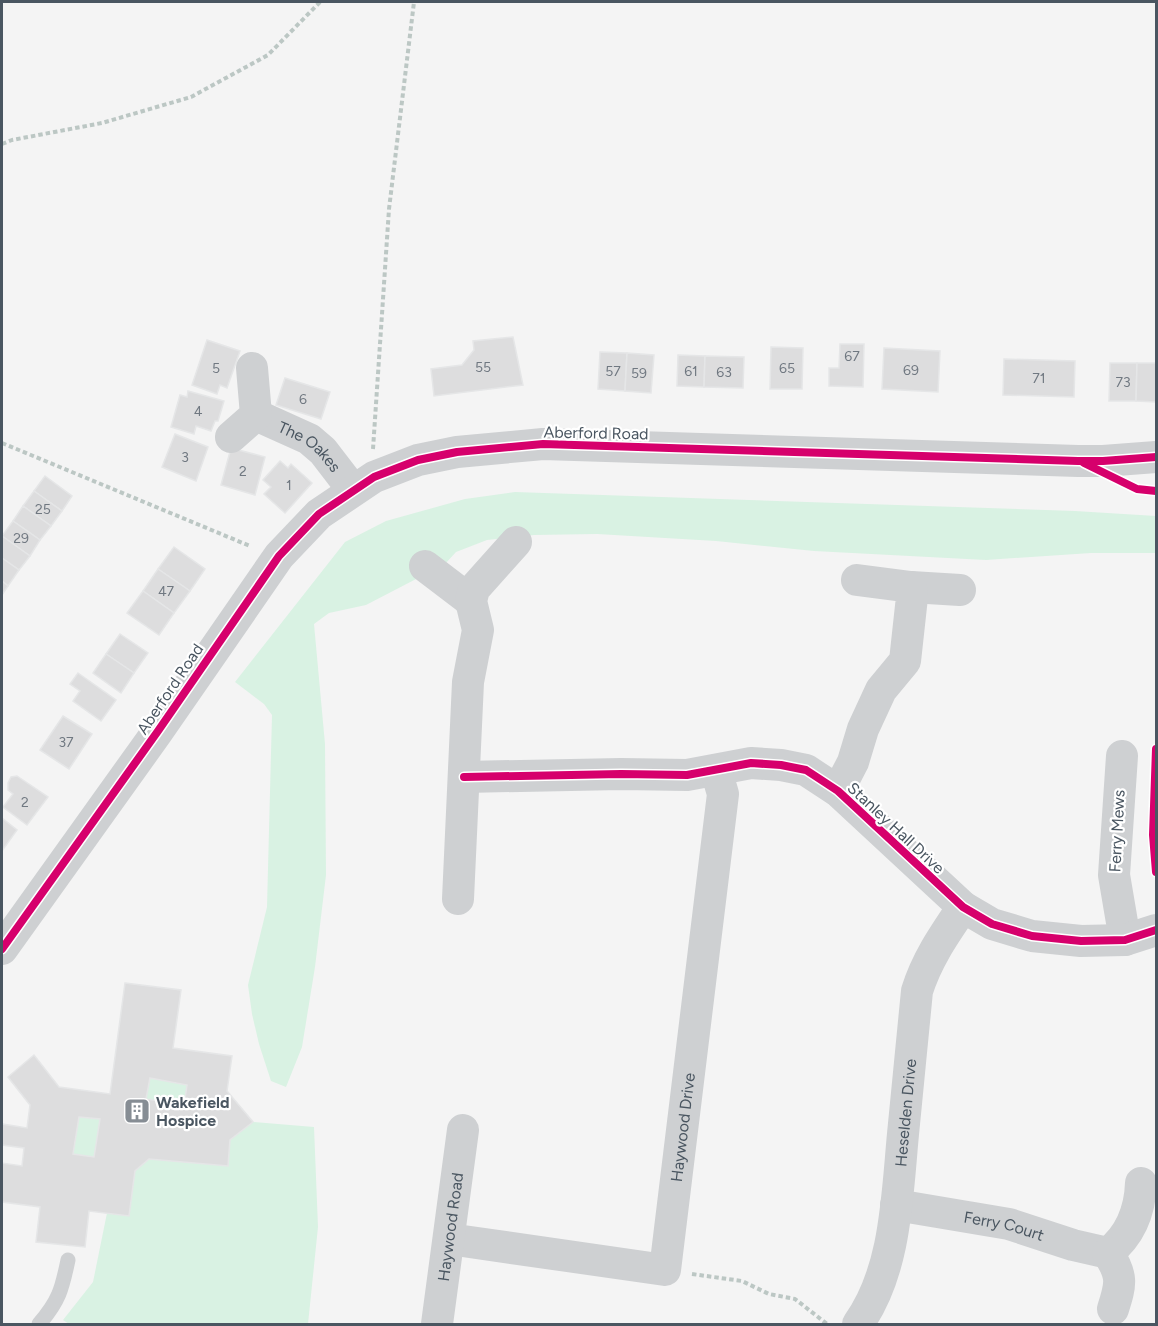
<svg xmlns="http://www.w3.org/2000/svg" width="1158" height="1326" font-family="Figtree,sans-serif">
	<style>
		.green { fill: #d9f2e3 }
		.building { fill: #ddddde; stroke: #e5e6e7; stroke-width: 1.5; fill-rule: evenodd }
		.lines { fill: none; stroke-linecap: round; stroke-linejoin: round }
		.path { stroke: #bcc7c4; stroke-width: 4; stroke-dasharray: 4.5 3; stroke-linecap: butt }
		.service { stroke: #ced0d2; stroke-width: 15 }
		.minor { stroke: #ced0d2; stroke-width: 32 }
		.cycleway-casing { stroke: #fff; stroke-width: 11 }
		.cycleway { stroke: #d6006c; stroke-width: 8 }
		.labels { text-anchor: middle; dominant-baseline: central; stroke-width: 4.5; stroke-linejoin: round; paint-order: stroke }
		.number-label { font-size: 14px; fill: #707881 }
		.street-label { font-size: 16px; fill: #4a5661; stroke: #fff }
		.poi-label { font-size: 16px; font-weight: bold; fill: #4a5661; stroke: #fff; text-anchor: start }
	</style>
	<rect width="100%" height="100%" fill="#f4f4f4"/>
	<g class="green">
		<polygon points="515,492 1075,511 1156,516 1156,553 1091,553 986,560 814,551 716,541 597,534 534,535 487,540 456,552 445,564 366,605 329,613 314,624 325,744 326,875 315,967 302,1047 286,1087 271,1081 259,1044 252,1014 248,985 267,907 272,715 264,704 235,682 345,542 386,521 465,499"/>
		<polygon points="150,1078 187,1085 184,1105 146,1099"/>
		<polygon points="79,1117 100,1119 94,1157 73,1154"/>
		<polygon points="253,1122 314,1127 318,1227 308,1324 69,1324 63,1320 93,1282 107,1213 129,1215 135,1171 149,1159 230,1140"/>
	</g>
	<g class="building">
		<polygon points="513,337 523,385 434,396 431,369 462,365 474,350 473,341"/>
		<polygon points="207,340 240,351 227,388 220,385 217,394 192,385"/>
		<polygon points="840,344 864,344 863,387 829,386 829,368 839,368"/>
		<polygon points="771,347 803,348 802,389 770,389"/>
		<polygon points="884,348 940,351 938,392 882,389"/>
		<polygon points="600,352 627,353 625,391 598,389"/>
		<polygon points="627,353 654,355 651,393 625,391"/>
		<polygon points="678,355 705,356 704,387 677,386"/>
		<polygon points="705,356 744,357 743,388 704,387"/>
		<polygon points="1004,359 1075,361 1074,397 1003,395"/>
		<polygon points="1110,363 1137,363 1136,401 1109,401"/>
		<polygon points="1137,363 1156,363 1156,402 1136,401"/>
		<polygon points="285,378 330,392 321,419 276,405"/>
		<polygon points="188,391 224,401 218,421 215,421 211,431 196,426 194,434 171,427 180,395 187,397"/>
		<polygon points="175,434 208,447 196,481 162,467"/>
		<polygon points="231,448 265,457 255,495 221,485"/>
		<polygon points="280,461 288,468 291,464 312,483 285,513 264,494 271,487 263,480"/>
		<polygon points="45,476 72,496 62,511 34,491"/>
		<polygon points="34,491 62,511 51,526 23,506"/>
		<polygon points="23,506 51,526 40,540 13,521"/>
		<polygon points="13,521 40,540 30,556 2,536"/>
		<polygon points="2,536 30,556 19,570 2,558"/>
		<polygon points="174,547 205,569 190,591 158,569"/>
		<polygon points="2,558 19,570 8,586 2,581"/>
		<polygon points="158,569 190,591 174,613 143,591"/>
		<polygon points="2,581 8,586 2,595"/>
		<polygon points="143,591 174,613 159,635 127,613"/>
		<polygon points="120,634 148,653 134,673 106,654"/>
		<polygon points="106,654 134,673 121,693 93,673"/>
		<polygon points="78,673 116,700 101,721 73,701 80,691 70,684"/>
		<polygon points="63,716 92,734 69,769 40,750"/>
		<polygon points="17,776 48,797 27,825 3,807 13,794 8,790 8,783 11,777"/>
		<polygon points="2,818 17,830 2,851"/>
		<path d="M125 983 181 990 173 1048 232 1056 227 1091 253 1122 230 1140 228 1166 149 1159 135 1171 129 1216 89 1211 85 1247 36 1242 40 1207 2 1202V1163L22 1166 24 1148 2 1145V1124L27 1128 30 1105 8 1077 34 1055 59 1087 110 1094ZM150 1078 187 1085 184 1105 146 1099ZM79 1117 100 1119 94 1157 73 1154Z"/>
	</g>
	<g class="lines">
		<g class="path">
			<polyline points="2,144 12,140 102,123 191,97 268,55 320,2"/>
			<polyline points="2,443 250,546"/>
			<polyline points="373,449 389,209 414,2"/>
			<polyline points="692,1274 742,1281 769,1294 795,1299 827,1324"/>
		</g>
		<path class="service" d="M39 1324C59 1301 62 1289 68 1260"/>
		<g class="minor">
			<path id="s1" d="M256 415 309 439 323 451 353 490"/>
			<polyline points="231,437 256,415 252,368"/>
			<polyline points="425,566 471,601"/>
			<polyline points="911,587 960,590"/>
			<polyline points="1122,756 1114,875 1125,940"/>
			<polyline points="464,777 621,774 687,775 751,763 781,765 806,770 838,791 963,907 992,924 1032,936 1081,941 1125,940 1156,930"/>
			<polyline points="838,791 853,762 863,729 881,690 905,661 912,597 911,587 857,580"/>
			<polyline points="458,899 468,682 478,630 471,601 474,589 516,542"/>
			<polyline points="2,949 158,731 279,556 319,514 374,477 418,460 457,452 543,444 1078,461 1103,461 1156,457"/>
			<path id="s2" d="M896 1205 1009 1224 1073 1245 1108 1253C1131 1235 1140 1211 1141 1183"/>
			<path id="s3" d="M449 1239 665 1270 723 794 716 770"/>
			<path d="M1108 1253C1123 1276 1121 1284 1113 1309"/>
			<path id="s4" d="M437 1324 463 1130"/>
			<path id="s5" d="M858 1324C896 1271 897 1197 903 1134 908 1086 912 1039 917 991 927 959 944 935 963 907"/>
		</g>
		<defs>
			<g id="cycleway">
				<polyline points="1084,463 1137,489 1156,491"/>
				<polyline points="1156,749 1153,835 1156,872"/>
				<polyline points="464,777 621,774 687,775 751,763 781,765 806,770 838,791 963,907 992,924 1032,936 1081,941 1125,940 1156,930"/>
				<polyline points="2,949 158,731 279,556 319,514 374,477 418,460 457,452 543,444 1078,461 1103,461 1156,457"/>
			</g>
		</defs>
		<use href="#cycleway" class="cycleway-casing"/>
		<use href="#cycleway" class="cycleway"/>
	</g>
	<defs>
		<symbol id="building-square" viewBox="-11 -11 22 22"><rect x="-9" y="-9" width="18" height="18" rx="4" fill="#868d94" stroke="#fff"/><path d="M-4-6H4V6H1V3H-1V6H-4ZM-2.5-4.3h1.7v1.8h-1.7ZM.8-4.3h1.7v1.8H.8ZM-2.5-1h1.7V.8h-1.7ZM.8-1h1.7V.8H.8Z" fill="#fff"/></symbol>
	</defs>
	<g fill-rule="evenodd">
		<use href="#building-square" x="122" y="1096" width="30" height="30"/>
	</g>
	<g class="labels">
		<g class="number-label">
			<text x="852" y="356">67</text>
			<text x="483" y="367">55</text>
			<text x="216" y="368">5</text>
			<text x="787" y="368">65</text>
			<text x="911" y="370">69</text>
			<text x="613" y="371">57</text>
			<text x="691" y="371">61</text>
			<text x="724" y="372">63</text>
			<text x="639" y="373">59</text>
			<text x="1039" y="378">71</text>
			<text x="1123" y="382">73</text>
			<text x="303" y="399">6</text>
			<text x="198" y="411">4</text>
			<text x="185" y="457">3</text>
			<text x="243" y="471">2</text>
			<text x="289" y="485">1</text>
			<text x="43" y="509">25</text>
			<text x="21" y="538">29</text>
			<text x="166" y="591">47</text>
			<text x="66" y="742">37</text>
			<text x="25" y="802">2</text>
		</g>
		<g class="street-label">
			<text transform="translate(596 433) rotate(1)">Aberford Road</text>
			<text stroke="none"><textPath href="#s1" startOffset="63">The Oakes</textPath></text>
			<text transform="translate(170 689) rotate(-56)">Aberford Road</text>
			<text transform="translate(896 828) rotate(43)">Stanley Hall Drive</text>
			<text transform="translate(1117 831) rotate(-87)">Ferry Mews</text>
			<text stroke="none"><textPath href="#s5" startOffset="219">Heselden Drive</textPath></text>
			<text stroke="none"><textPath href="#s3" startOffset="362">Haywood Drive</textPath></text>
			<text stroke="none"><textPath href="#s4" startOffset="98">Haywood Road</textPath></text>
			<text stroke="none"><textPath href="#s2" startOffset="110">Ferry Court</textPath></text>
		</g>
		<g class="poi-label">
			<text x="156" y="1102">Wakefield<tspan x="156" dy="18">Hospice</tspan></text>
		</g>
	</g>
	<rect width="1158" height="1326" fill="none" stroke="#4a5661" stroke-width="6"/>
</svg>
